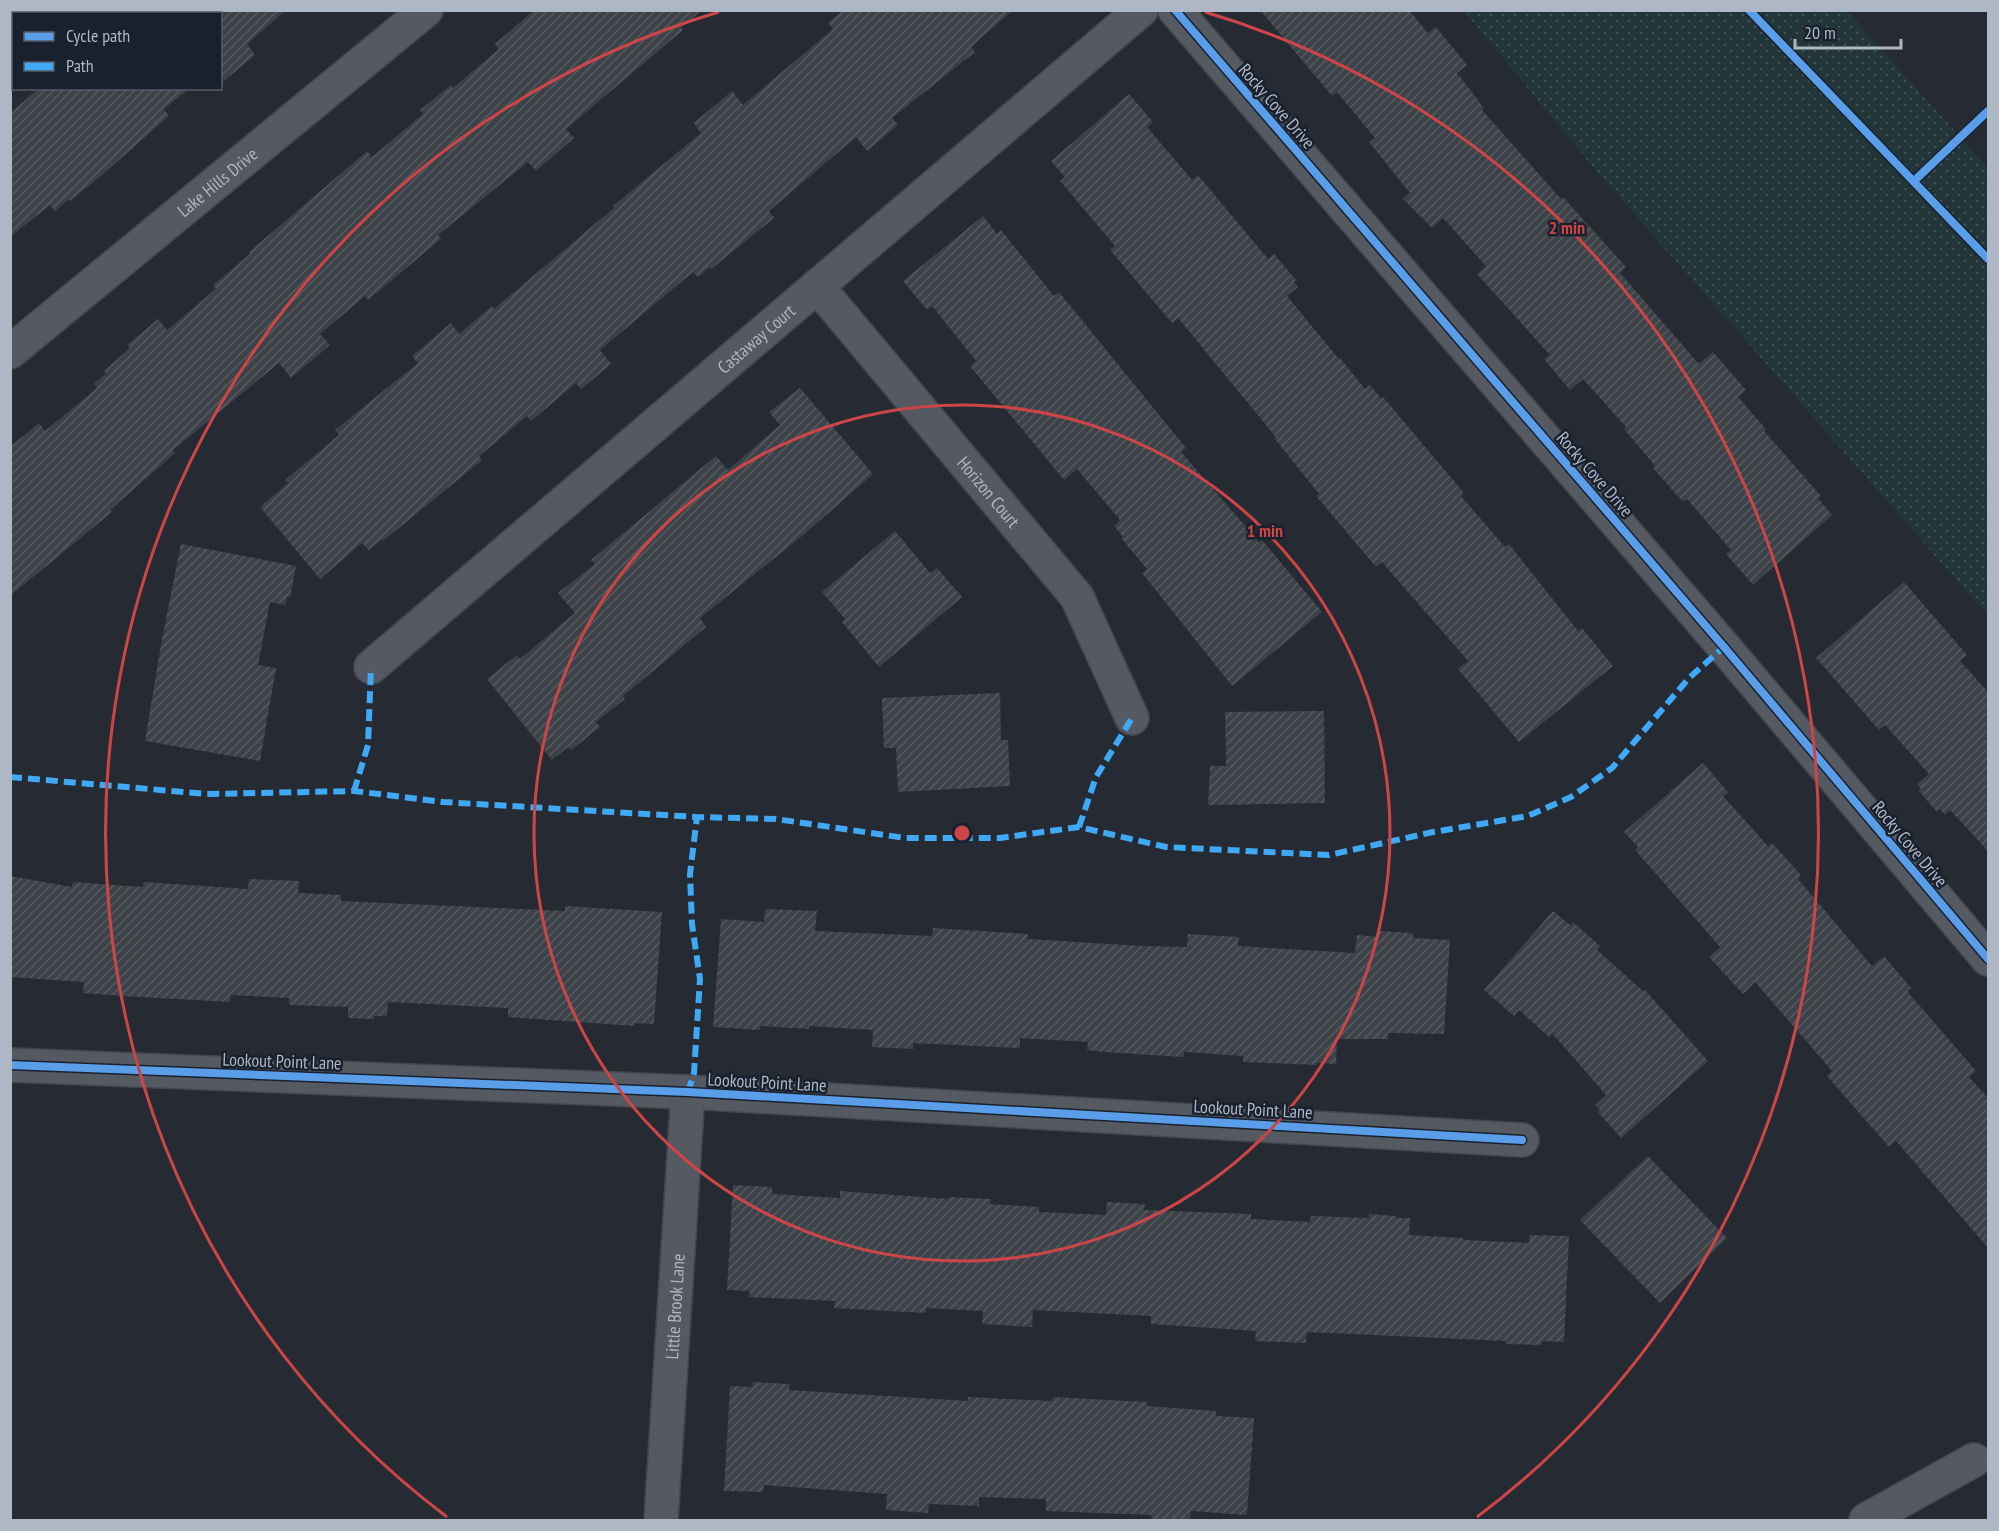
<svg xmlns="http://www.w3.org/2000/svg" width="1999" height="1531" font-family="'PT Sans Narrow',sans-serif">
	<style>
		.green { fill: url(#green-dots) }
		.building { fill: url(#building-hatch) }
		.lines { fill: none; stroke-linecap: round; stroke-linejoin: round }
		.minor-casing { stroke: #42464c; stroke-width: 36 }
		.minor { stroke: #555962; stroke-width: 33 }
		.quiet { stroke: #3fa9f5; stroke-width: 6; stroke-dasharray: 12 6; stroke-linecap: butt }
		.cycleway-casing { stroke: #19212e; stroke-width: 11 }
		.cycleway { stroke: #5a9eea; stroke-width: 8 }
		.ring { fill: none; stroke: #ce4548; stroke-width: 3 }
		.labels { text-anchor: middle; dominant-baseline: central; stroke-width: 5; stroke-linejoin: round; paint-order: stroke }
		.street-label { font-size: 18px; fill: #aeb7c6; stroke: #19212e }
		.centre { fill: #ce4548; stroke: #19212e; stroke-width: 3 }
		.ring-label { font-size: 18px; text-anchor: middle; font-weight: bold; fill: #ce4548; stroke: #19212e; stroke-width: 5; stroke-linejoin: round; paint-order: stroke }
	</style>
	<defs>
		<pattern id="green-dots" width="8" height="8" patternUnits="userSpaceOnUse" patternTransform="scale(1.5)"><rect width="8" height="8" fill="#223539"/><path d="M2 2h.1M6 6h.1" fill="none" stroke="#405054" stroke-width="1.8" stroke-linecap="round"/></pattern>
		<pattern id="building-hatch" width="6" height="6" patternUnits="userSpaceOnUse" patternTransform="scale(1.5)"><rect width="6" height="6" fill="#3d4249"/><path d="M-1 1l2-2M0 6l6-6M5 7l2-2" fill="none" stroke="#565b62"/></pattern>
	</defs>
	<rect width="100%" height="100%" fill="#262b33"/>
	<polygon class="green" points="1464,11 1847,11 1988,168 1988,616 1592,166"/>
	<g class="building">
		<polygon points="220,10 286,10 247,44 255,55 220,84"/>
		<polygon points="534,10 702,10 681,28 683,30 566,129 574,138 536,171 528,162 438,235 441,239 368,300 365,296 320,334 330,345 291,378 279,363 173,450 175,453 110,510 112,512 10,596 10,447 39,423 45,431 97,388 94,384 106,373 104,371 130,348 127,345 158,319 167,330 216,289 213,285 250,254 249,252 367,151 372,157 423,114 420,110 451,85 453,88 499,49 495,44"/>
		<polygon points="843,10 1013,10 971,47 975,52 892,118 898,125 867,151 856,137 769,211 774,218 711,269 710,267 698,277 693,272 600,350 611,364 581,389 576,383 531,421 527,416 479,456 482,460 383,541 382,539 369,550 362,543 320,579 260,507 288,483 285,480 339,435 335,430 418,363 412,356 451,323 459,334 492,306 494,309 614,208 613,206 701,133 694,123 732,91 743,105 833,29 828,23"/>
		<polygon points="1260,10 1409,10 1428,33 1436,27 1467,65 1457,73 1484,108 1482,110 1561,199 1563,197 1626,267 1620,273 1699,364 1713,352 1746,390 1738,397 1766,429 1764,431 1821,496 1818,498 1832,515 1753,585 1726,554 1731,550 1687,499 1683,502 1653,468 1655,466 1624,429 1626,427 1583,379 1570,390 1544,359 1550,355 1477,274 1486,266 1443,218 1432,228 1403,199 1410,193 1369,142 1375,138 1337,92 1332,96"/>
		<polygon points="40,88 190,88 164,109 169,116 103,174 70,201 69,199 55,211 50,205 10,237 10,113"/>
		<polygon points="1129,94 1153,122 1147,127 1192,180 1198,175 1268,259 1274,254 1296,280 1294,282 1298,287 1287,296 1339,359 1340,358 1365,389 1370,385 1381,398 1383,397 1464,493 1461,496 1505,547 1509,544 1578,631 1582,628 1613,666 1519,742 1458,669 1468,661 1382,562 1376,567 1316,496 1319,494 1274,438 1276,437 1178,318 1172,323 1110,250 1115,246 1060,181 1065,177 1051,161"/>
		<polygon points="983,216 997,234 1001,230 1054,296 1059,292 1186,448 1181,452 1259,542 1262,540 1322,612 1232,686 1142,573 1147,569 1121,538 1123,537 1114,526 1120,520 1077,469 1064,480 970,366 976,361 932,306 927,310 903,281"/>
		<polygon points="800,388 873,474 802,536 700,618 706,627 623,696 625,699 596,722 600,727 571,750 568,747 552,760 487,679 517,655 520,659 575,613 558,593 595,564 591,560 716,456 728,470 780,425 769,412"/>
		<polygon points="895,531 930,573 937,568 962,597 879,667 842,622 845,619 822,592"/>
		<polygon points="181,544 296,566 290,597 287,597 285,605 270,602 258,665 276,668 260,761 145,741 162,639"/>
		<polygon points="1904,582 1967,655 1960,661 1989,693 1989,852 1950,810 1945,815 1940,809 1937,812 1919,791 1921,789 1917,784 1929,774 1885,725 1879,730 1816,658"/>
		<polygon points="1000,693 1001,740 1008,740 1010,786 898,792 896,748 884,748 882,698"/>
		<polygon points="1324,711 1325,803 1208,805 1210,766 1226,766 1225,712"/>
		<polygon points="1703,763 1728,792 1723,796 1768,846 1772,843 1801,875 1798,879 1872,966 1884,956 1911,988 1907,991 1976,1071 1969,1077 1989,1099 1989,1249 1896,1141 1889,1147 1827,1076 1832,1071 1755,982 1743,994 1709,957 1720,947 1635,850 1638,847 1624,832"/>
		<polygon points="10,876 72,887 73,882 143,887 144,882 248,889 249,879 299,881 298,893 341,895 341,901 565,911 565,906 662,912 654,1024 634,1023 635,1026 508,1017 508,1008 388,1002 387,1016 374,1016 374,1019 348,1018 348,1007 289,1005 289,998 231,995 230,1002 122,996 83,993 84,982 10,977"/>
		<polygon points="765,909 817,911 815,931 932,936 933,928 1028,934 1027,939 1144,946 1187,947 1188,934 1239,937 1238,946 1355,953 1357,935 1378,937 1378,931 1413,933 1413,938 1450,940 1444,1034 1388,1033 1388,1039 1337,1039 1336,1064 1317,1063 1317,1065 1243,1062 1243,1056 1184,1052 1184,1057 1105,1052 1087,1050 1088,1042 1020,1038 1020,1048 913,1043 913,1049 872,1047 873,1030 809,1026 809,1029 760,1026 760,1030 713,1027 721,919 764,922"/>
		<polygon points="1553,911 1570,925 1573,922 1600,946 1597,950 1643,991 1645,990 1708,1061 1621,1138 1598,1112 1600,1110 1595,1105 1606,1095 1552,1033 1549,1037 1519,1010 1514,1016 1484,990"/>
		<polygon points="1648,1156 1727,1238 1660,1303 1580,1220"/>
		<polygon points="733,1185 772,1187 772,1194 840,1198 840,1191 949,1199 949,1197 991,1199 990,1204 1039,1207 1039,1212 1106,1215 1107,1202 1145,1204 1144,1210 1251,1214 1251,1219 1310,1222 1311,1216 1369,1218 1369,1214 1396,1216 1396,1218 1410,1218 1409,1235 1463,1238 1463,1240 1529,1243 1529,1235 1569,1236 1564,1342 1542,1341 1542,1345 1505,1344 1506,1341 1307,1332 1306,1343 1255,1341 1256,1331 1151,1324 1151,1316 1033,1310 1032,1327 982,1324 983,1311 926,1308 926,1313 834,1308 835,1301 749,1297 750,1291 727,1290"/>
		<polygon points="753,1382 790,1384 789,1390 968,1401 968,1397 1052,1401 1053,1397 1147,1402 1147,1406 1216,1411 1216,1416 1254,1418 1247,1515 1191,1511 1190,1521 1151,1521 1152,1515 1046,1511 1046,1499 979,1497 979,1506 929,1504 928,1513 886,1510 887,1494 764,1485 763,1492 724,1491 730,1386 752,1387"/>
	</g>
	<g class="lines">
		<defs>
			<g id="minor">
				<polyline points="1175,10 1724,647 1988,959"/>
				<path id="s1" d="M817 286 1077 597 1132 718"/>
				<path id="s2" d="M10 352 426 10"/>
				<path id="s3" d="M371 667 1141 10"/>
				<polyline points="10,1065 688,1092 1522,1140"/>
				<path id="s4" d="M661 1520 688 1092"/>
				<polyline points="1866,1520 1974,1460"/>
			</g>
		</defs>
		<use href="#minor" class="minor-casing"/>
		<use href="#minor" class="minor"/>
		<g class="quiet">
			<polyline points="10,777 207,794 354,791 443,802 697,817 776,819 905,838 1000,838 1079,827 1166,847 1329,855 1433,832 1528,816 1571,797 1612,768 1689,678 1724,647"/>
			<polyline points="354,791 368,745 371,667"/>
			<polyline points="1079,827 1096,777 1132,718"/>
			<polyline points="688,1092 694,1073 700,979 692,924 690,874 697,817"/>
		</g>
		<defs>
			<g id="cycleway">
				<polyline points="1175,10 1724,647 1988,959"/>
				<polyline points="1749,10 1988,259"/>
				<polyline points="1915,180 1988,111"/>
				<polyline points="10,1065 688,1092 1522,1140"/>
			</g>
		</defs>
		<use href="#cycleway" class="cycleway-casing"/>
		<use href="#cycleway" class="cycleway"/>
	</g>
	<g class="ring">
		<circle cx="962" cy="833" r="428"/>
		<path d="M447 1517A856 856 0 0 1 719 12M1205 12A856 856 0 0 1 1477 1517"/>
	</g>
	<g class="labels">
		<g class="street-label">
			<text transform="translate(1277 106) rotate(49)">Rocky Cove Drive</text>
			<text stroke="none"><textPath href="#s2" startOffset="268">Lake Hills Drive</textPath></text>
			<text stroke="none"><textPath href="#s3" startOffset="506">Castaway Court</textPath></text>
			<text transform="translate(1595 474) rotate(49)">Rocky Cove Drive</text>
			<text stroke="none"><textPath href="#s1" startOffset="268">Horizon Court</textPath></text>
			<text transform="translate(1910 844) rotate(50)">Rocky Cove Drive</text>
			<text transform="translate(282 1061) rotate(2)">Lookout Point Lane</text>
			<text transform="translate(767 1082) rotate(3)">Lookout Point Lane</text>
			<text transform="translate(1253 1109) rotate(3)">Lookout Point Lane</text>
			<text stroke="none"><textPath href="#s4" startOffset="214">Little Brook Lane</textPath></text>
		</g>
	</g>
	<circle cx="962" cy="833" r="9" class="centre"/>
	<g class="ring-label">
		<text x="1567" y="234">2 min</text>
		<text x="1265" y="537">1 min</text>
	</g>
	<rect width="1999" height="1531" fill="none" stroke="#aeb7c6" stroke-width="24"/>
	<rect x="12" y="12" width="210" height="78" fill="#19212e" stroke="#555d6b" stroke-width="1.5"/>
	<rect x="24" y="32" width="30" height="9" fill="#5a9eea" stroke="#555d6b" stroke-width="1.5"/>
	<text x="66" y="42" font-size="18" fill="#aeb7c6">Cycle path</text>
	<rect x="24" y="62" width="30" height="9" fill="#3fa9f5" stroke="#555d6b" stroke-width="1.5"/>
	<text x="66" y="72" font-size="18" fill="#aeb7c6">Path</text>
	<path d="M1795 39v9h106v-9" fill="none" stroke="#aeb7c6" stroke-width="3"/>
	<text x="1804" y="39" font-size="18" fill="#aeb7c6" stroke="#19212e" stroke-width="4.5" paint-order="stroke">20 m</text>
</svg>
